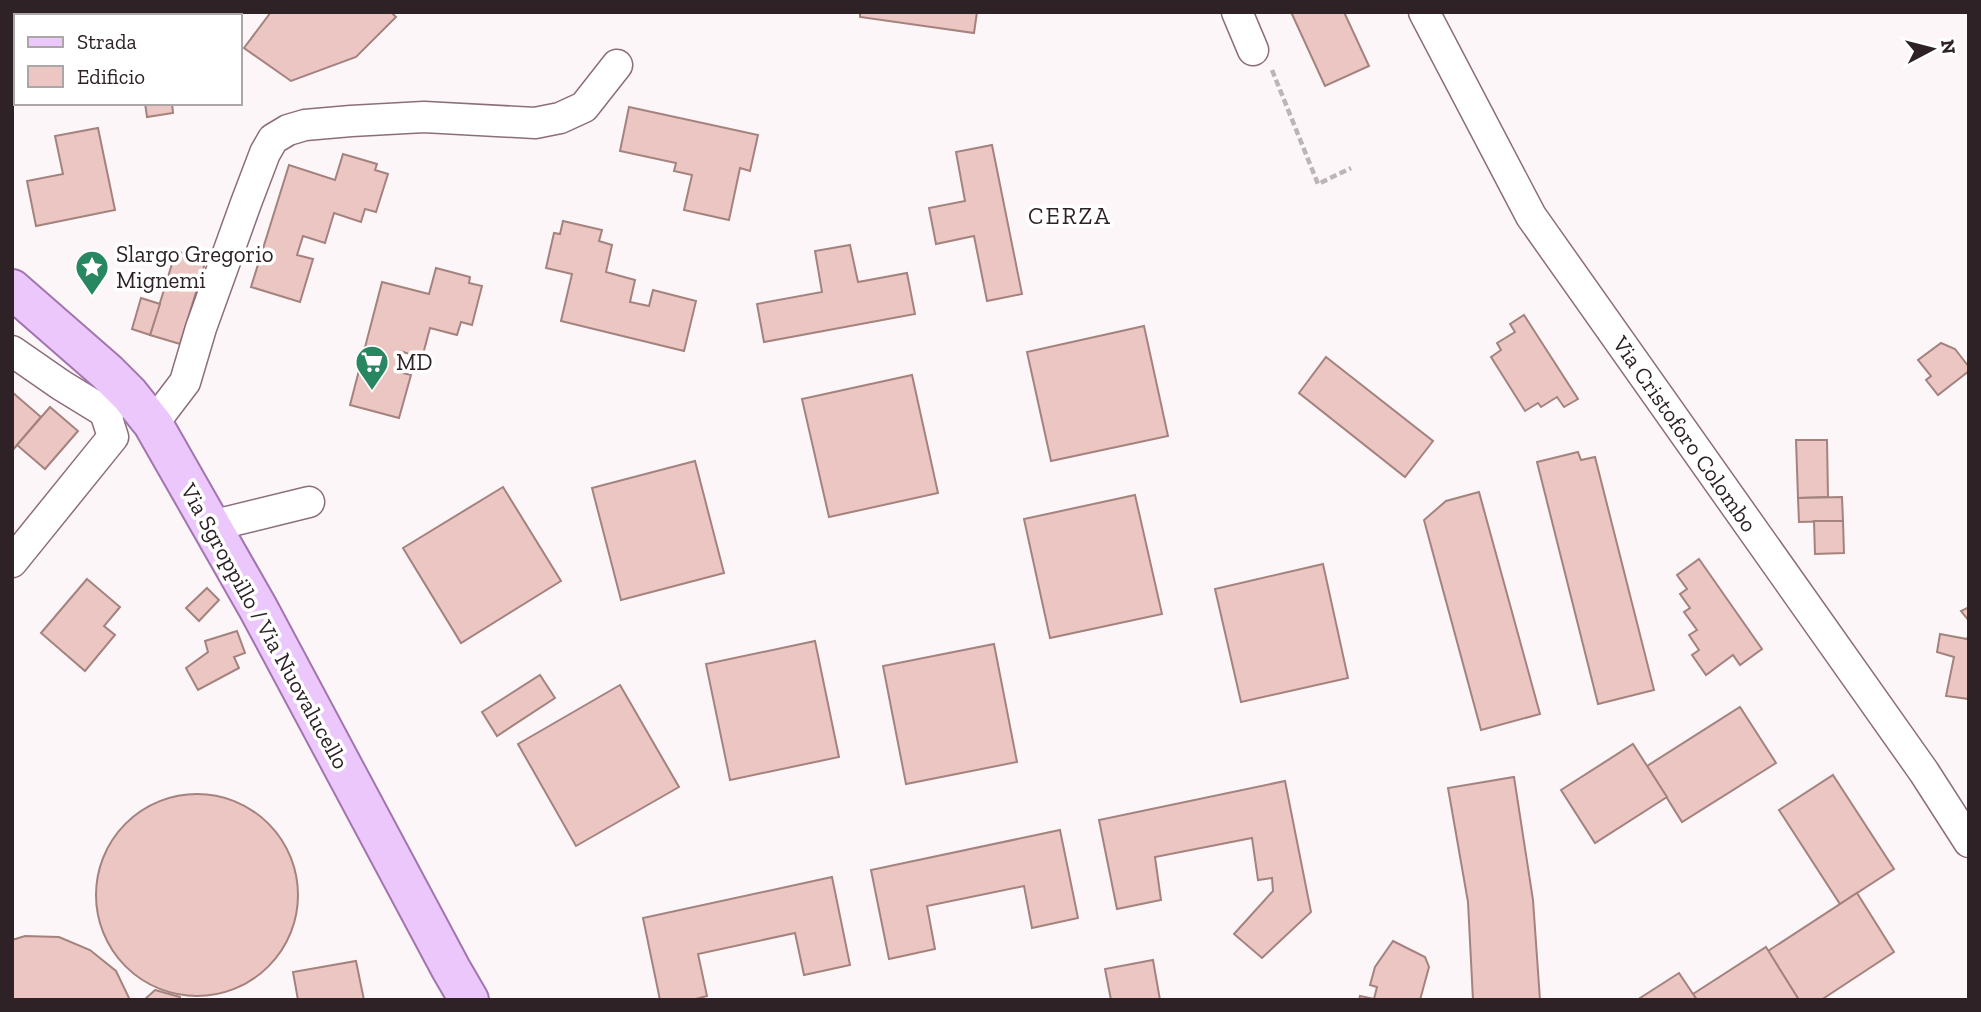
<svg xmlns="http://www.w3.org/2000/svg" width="1981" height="1012" font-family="'Zilla Slab',serif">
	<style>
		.building { fill: #ebc6c2; stroke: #a4827e; stroke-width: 2 }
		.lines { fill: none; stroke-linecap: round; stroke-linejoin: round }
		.minor-casing { stroke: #8c6e7b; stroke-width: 33 }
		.major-casing { stroke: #a275af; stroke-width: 42 }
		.path { stroke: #bdb4b7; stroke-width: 4.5; stroke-dasharray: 7 3.5; stroke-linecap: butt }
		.minor { stroke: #fff; stroke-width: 30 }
		.major { stroke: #ecc7fb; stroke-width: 38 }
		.labels { text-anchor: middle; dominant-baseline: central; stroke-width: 7; stroke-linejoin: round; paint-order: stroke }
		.poi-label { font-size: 23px; fill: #2e2227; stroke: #fff; text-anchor: start }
		.street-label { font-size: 23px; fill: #2e2227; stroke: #fff }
		.neighbourhood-label { font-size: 24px; letter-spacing: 2px; fill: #2e2227; stroke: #fff }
	</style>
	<rect width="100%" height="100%" fill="#fdf6f8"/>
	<g class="building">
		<polygon points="182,12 191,12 191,16 159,16"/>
		<polygon points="271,12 391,12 396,17 356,57 291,81 244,48"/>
		<polygon points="860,12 977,12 974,33 860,17"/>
		<polygon points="1291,12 1344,12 1369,66 1325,86"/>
		<polygon points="145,103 172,103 173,113 147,117"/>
		<polygon points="629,107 758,135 750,171 740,168 729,220 684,210 692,175 674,171 676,163 620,151"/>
		<polygon points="98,128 115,210 36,226 27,181 63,174 55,136"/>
		<polygon points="992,145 1022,294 987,301 974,236 936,244 929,208 965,201 956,152"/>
		<polygon points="343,154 377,164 375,170 388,174 376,212 365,209 361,222 334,213 325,243 303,236 297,255 313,259 300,302 251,287 289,165 335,180"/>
		<polygon points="563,221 602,230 599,241 612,245 606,272 635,280 630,302 649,306 653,290 696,301 684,351 561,321 572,274 546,268 554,233 560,234"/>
		<polygon points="850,245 858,282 907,273 915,314 764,342 757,304 822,292 815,251"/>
		<polygon points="176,251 206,260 180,344 150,335"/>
		<polygon points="436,268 470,277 469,283 482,286 472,325 461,322 457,335 430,328 422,358 400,351 395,371 411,375 399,418 350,405 382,282 429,294"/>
		<polygon points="141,298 160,304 150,335 132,329"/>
		<polygon points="1524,315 1578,399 1564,407 1557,397 1541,407 1538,403 1525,411 1491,357 1501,350 1497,343 1515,332 1510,324"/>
		<polygon points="1144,326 1168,436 1051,461 1027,352"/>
		<polygon points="1941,343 1955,349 1969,367 1969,371 1938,395 1926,380 1931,376 1918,360"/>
		<polygon points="1326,357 1433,441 1405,477 1299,393"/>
		<polygon points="912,375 938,493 829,517 802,399"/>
		<polygon points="12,392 41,417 12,451"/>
		<polygon points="50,407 78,431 45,469 17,445"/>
		<polygon points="1796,440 1827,440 1828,497 1798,498"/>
		<polygon points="1578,452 1581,460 1595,457 1654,690 1598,704 1537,462"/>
		<polygon points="695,461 724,573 621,600 592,488"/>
		<polygon points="503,487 561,581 461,643 403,548"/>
		<polygon points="1479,492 1540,714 1481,730 1424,520 1446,501"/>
		<polygon points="1135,495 1162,614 1050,638 1024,519"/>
		<polygon points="1842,497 1843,521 1799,522 1798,498"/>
		<polygon points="1814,521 1843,521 1844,553 1815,554"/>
		<polygon points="1699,559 1762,649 1740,665 1733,655 1706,675 1692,655 1699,650 1689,635 1697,630 1684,612 1690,608 1680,594 1687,589 1677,575"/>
		<polygon points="1323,564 1348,678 1241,702 1215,589"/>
		<polygon points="87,579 120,607 104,626 115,635 85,671 41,633"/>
		<polygon points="207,588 219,600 199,621 186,608"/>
		<polygon points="1969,607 1969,621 1961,611"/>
		<polygon points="237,631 245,653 234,657 239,668 198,690 186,668 208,652 205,641"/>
		<polygon points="1940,634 1967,639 1969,634 1969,699 1946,696 1954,657 1937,652"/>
		<polygon points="815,641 839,757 730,780 706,664"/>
		<polygon points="994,644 1017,762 906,784 883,666"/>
		<polygon points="540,675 555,698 497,736 482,712"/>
		<polygon points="620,685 679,787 576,846 518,744"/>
		<polygon points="1740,707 1776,763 1682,822 1647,766"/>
		<polygon points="1633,744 1667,797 1595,843 1561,790"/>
		<polygon points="1833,775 1894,869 1840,904 1779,810"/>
		<polygon points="1514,777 1533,900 1540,1000 1473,1000 1468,902 1448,788"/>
		<polygon points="1285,781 1311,912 1262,958 1234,934 1273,891 1272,878 1258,880 1252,838 1155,857 1161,900 1117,909 1099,820"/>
		<circle cx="197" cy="895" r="101"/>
		<polygon points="1060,830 1078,918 1032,928 1024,886 927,906 935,949 889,959 871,870"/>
		<polygon points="832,877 850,965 804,975 795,933 698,954 707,996 692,1000 660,1000 643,918"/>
		<polygon points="1857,893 1894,952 1821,1000 1799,1000 1768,951"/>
		<polygon points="25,936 59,937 90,950 116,971 130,1000 12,1000 12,940"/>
		<polygon points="1393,941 1425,957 1429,967 1420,1000 1359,1000 1360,996 1374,999 1377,987 1370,985 1375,967"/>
		<polygon points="1766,947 1799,1000 1697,1000 1693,994"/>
		<polygon points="1153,960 1160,1000 1111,1000 1105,969"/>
		<polygon points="356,961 364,1000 298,1000 293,972"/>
		<polygon points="1679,973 1697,1000 1637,1000"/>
		<polygon points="155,990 180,997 180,1000 144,1000"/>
	</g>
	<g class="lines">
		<defs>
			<g id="minor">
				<polyline points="1237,12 1253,50"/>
				<polyline points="1424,12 1531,216 1924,772 1969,842"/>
				<polyline points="12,351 61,385 105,412"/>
				<polyline points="153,424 185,382 201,328 246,203 265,153 273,139 288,130 305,125 351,121 424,117 535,123 560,118 584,107 617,65"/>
				<polyline points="211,526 309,502"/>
				<polyline points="12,562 113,437 105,412 129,394"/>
			</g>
			<polyline id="major" points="12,289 107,372 129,394 153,424 258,608 451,969 469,1000"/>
		</defs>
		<use href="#minor" class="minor-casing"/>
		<use href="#major" class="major-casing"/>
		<polyline class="path" points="1272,70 1318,184 1351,168"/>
		<use href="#minor" class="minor"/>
		<use href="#major" class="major"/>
	</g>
	<defs>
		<symbol id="sight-pin" viewBox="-11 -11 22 30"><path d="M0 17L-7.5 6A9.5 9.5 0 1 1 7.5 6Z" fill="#288760" stroke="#fff"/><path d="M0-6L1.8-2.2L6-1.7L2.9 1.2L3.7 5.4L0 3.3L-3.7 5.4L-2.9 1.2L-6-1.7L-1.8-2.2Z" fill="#fff"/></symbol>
		<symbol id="supermarket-pin" viewBox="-11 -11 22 30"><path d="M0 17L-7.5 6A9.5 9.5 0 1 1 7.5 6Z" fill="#288760" stroke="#fff"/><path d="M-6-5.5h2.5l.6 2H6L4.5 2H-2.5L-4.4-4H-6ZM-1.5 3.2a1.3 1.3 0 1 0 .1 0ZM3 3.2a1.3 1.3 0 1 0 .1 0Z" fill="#fff"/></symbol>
	</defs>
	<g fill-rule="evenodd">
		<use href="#sight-pin" x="73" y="248" width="38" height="52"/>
		<use href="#supermarket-pin" x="353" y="343" width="38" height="52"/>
	</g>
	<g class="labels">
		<g class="poi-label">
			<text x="116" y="254">Slargo Gregorio<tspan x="116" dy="26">Mignemi</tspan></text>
			<text x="396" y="362">MD</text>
		</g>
		<g class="street-label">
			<text transform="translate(1685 434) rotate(55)">Via Cristoforo Colombo</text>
			<text transform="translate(265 626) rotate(61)">Via Sgroppillo / Via Nuovalucello</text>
		</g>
		<g class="neighbourhood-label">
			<text x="1070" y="215">CERZA</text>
		</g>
	</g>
	<rect width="1981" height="1012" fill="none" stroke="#2e2227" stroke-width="28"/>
	<rect x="14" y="14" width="228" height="91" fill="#ffffff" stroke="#aba7a9" stroke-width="2"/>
	<rect x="28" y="37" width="35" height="10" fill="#ecc7fb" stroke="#aba7a9" stroke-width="2"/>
	<text x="77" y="49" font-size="21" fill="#2e2227">Strada</text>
	<rect x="28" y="66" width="35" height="21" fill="#ebc6c2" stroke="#aba7a9" stroke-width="2"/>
	<text x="77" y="84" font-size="21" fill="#2e2227">Edificio</text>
	<g transform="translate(1932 49) rotate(83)" stroke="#ffffff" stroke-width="5" paint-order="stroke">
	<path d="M0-5L12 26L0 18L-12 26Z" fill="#2e2227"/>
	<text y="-10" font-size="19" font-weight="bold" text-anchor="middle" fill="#2e2227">N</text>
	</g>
</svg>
